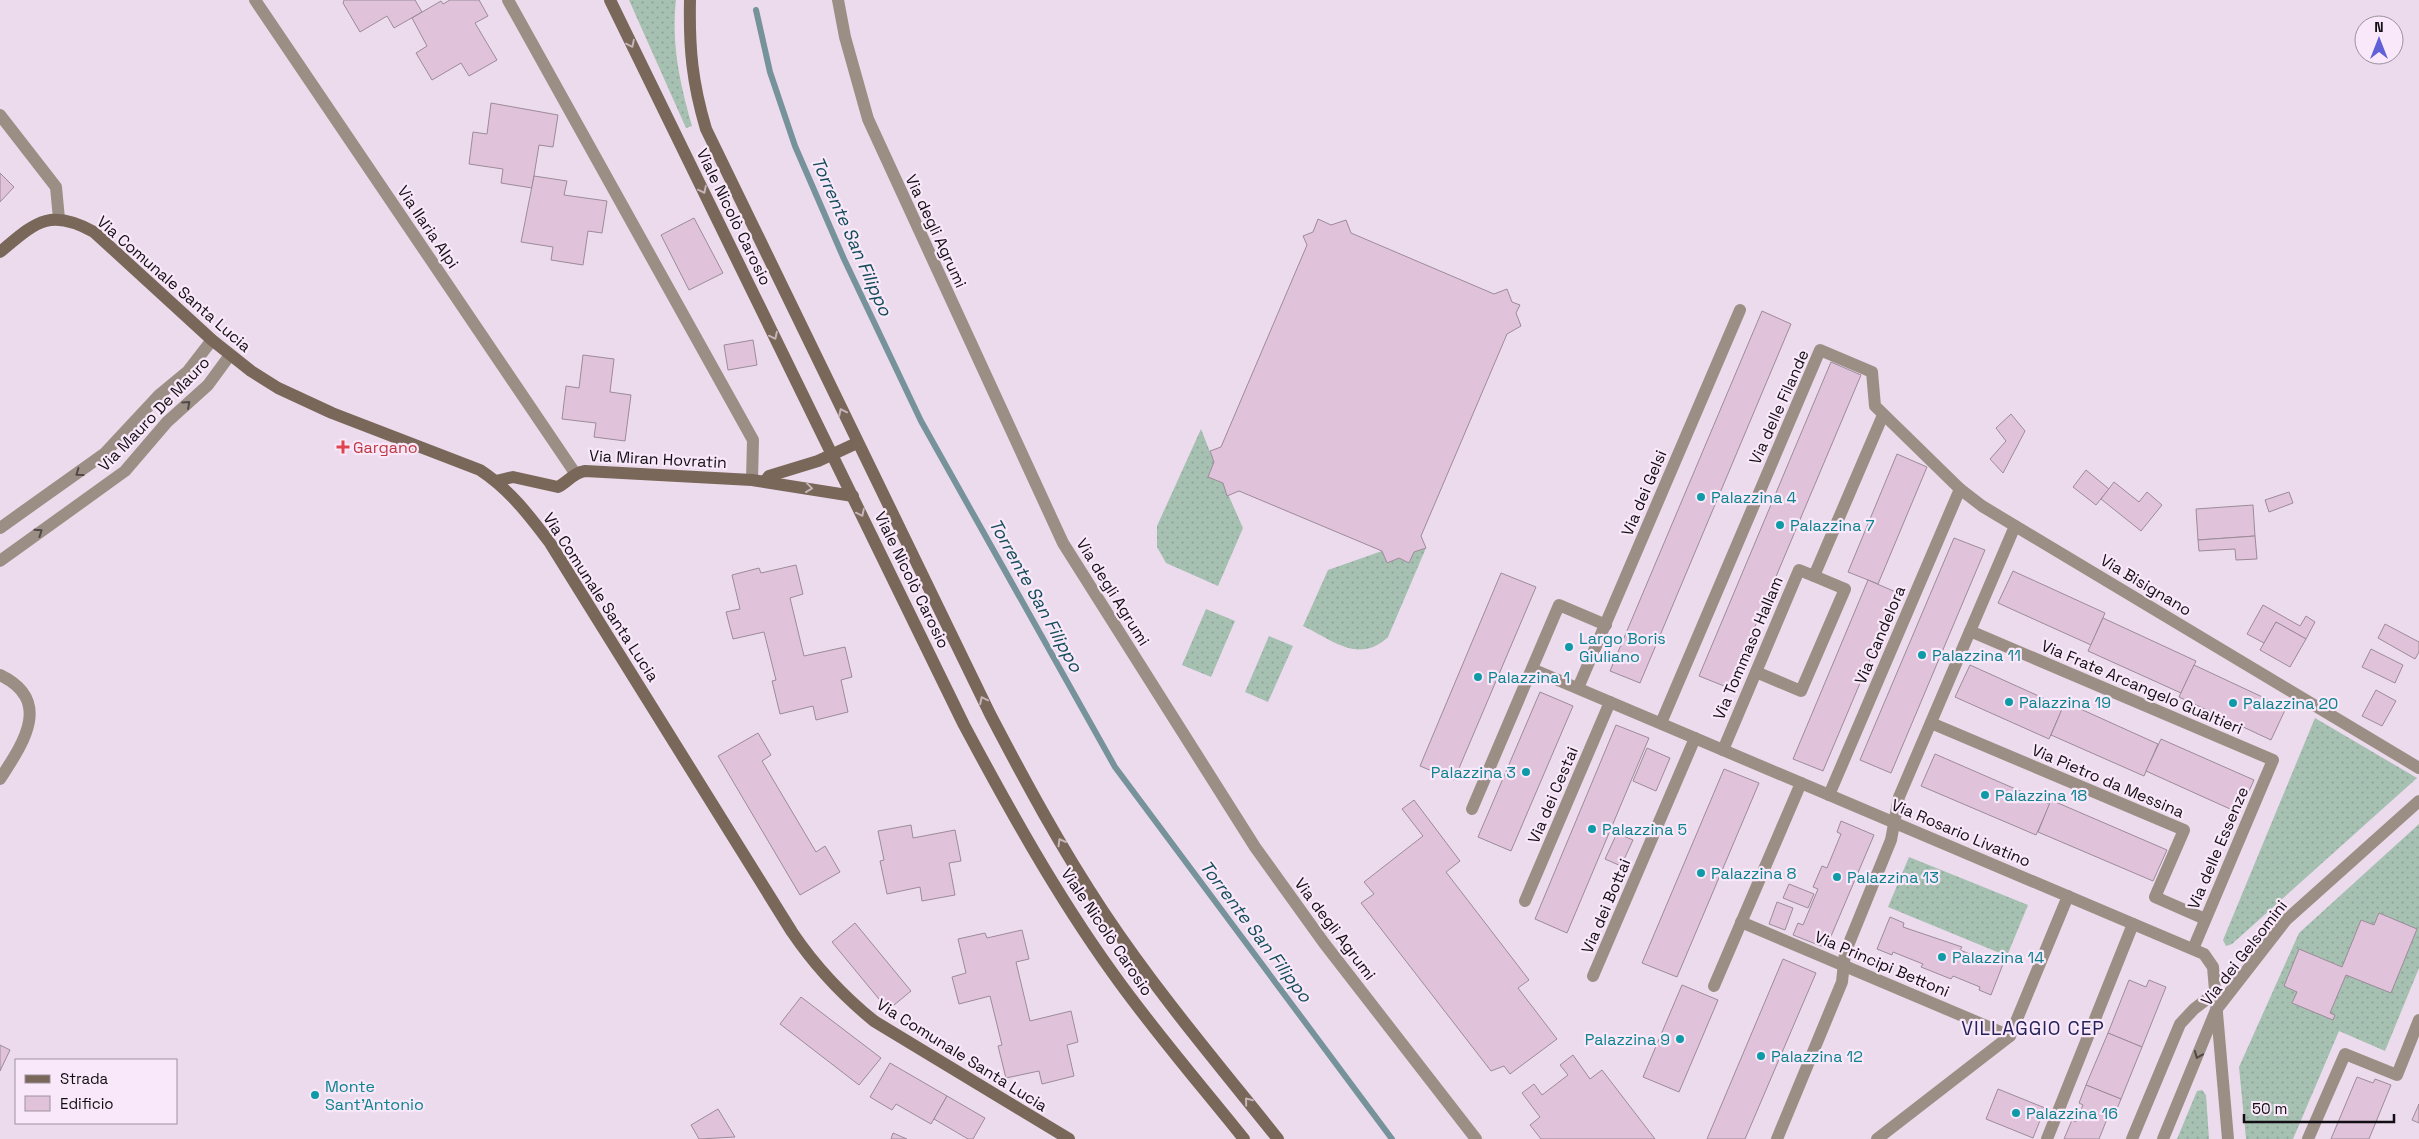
<svg xmlns="http://www.w3.org/2000/svg" width="2419" height="1139" font-family="'Space Grotesk',sans-serif">
	<style>
		.grass { fill: url(#grass-dots) }
		.lines { fill: none; stroke-linecap: round; stroke-linejoin: round }
		.stream { stroke: #76929b; stroke-width: 6 }
		.building { fill: #e0c2da; stroke: #9c8b98 }
		.street { stroke: #9b8f85; stroke-width: 12 }
		.secondary { stroke: #796759; stroke-width: 12 }
		.oneway { stroke: #c6b4b9 }
		.oneway2 { stroke: #504846 }
		.health-dot { fill: #e0444e; stroke: #f9e8f9; stroke-width: 2 }
		.culture-dot { fill: #0f9aa8; stroke: #f9e8f9; stroke-width: 2 }
		.labels { text-anchor: middle; dominant-baseline: central; stroke-width: 4.5; stroke-linejoin: round; paint-order: stroke }
		.street-label { font-size: 16px; fill: #130e13; stroke: #f9e8f9 }
		.health-label { font-size: 16px; fill: #be3a42; stroke: #f9e8f9; text-anchor: start }
		.culture-label { font-size: 16px; fill: #0d838f; stroke: #f9e8f9; text-anchor: start }
		.water-label { font-size: 18px; font-style: italic; fill: #114c58; stroke: #f9e8f9 }
		.quarter-label { font-size: 19px; letter-spacing: 1px; fill: #23225b; stroke: #f9e8f9 }
	</style>
	<defs>
		<pattern id="grass-dots" width="8" height="8" patternUnits="userSpaceOnUse" patternTransform="scale(1.25)"><rect width="8" height="8" fill="#a6c0b2"/><path d="M2 2h.1M6 6h.1" fill="none" stroke="#8ea498" stroke-width="1.8" stroke-linecap="round"/></pattern>
	</defs>
	<rect width="100%" height="100%" fill="#ecdbec"/>
	<g class="grass">
		<path d="M629 0H676C671 43 680 84 692 126L686 128Z"/>
		<polygon points="1201,429 1214,462 1208,477 1223,483 1243,528 1218,586 1166,563 1157,547 1157,526"/>
		<path d="M1426 548 1388 637C1359 664 1334 641 1303 626L1328 570 1382 551 1387 563 1399 558 1409 563 1414 552Z"/>
		<polygon points="1206,609 1235,621 1211,677 1182,665"/>
		<polygon points="1269,636 1293,646 1268,702 1245,692"/>
		<polygon points="2315,718 2417,778 2232,944 2226,946 2223,940"/>
		<polygon points="2419,824 2419,968 2385,1051 2339,1031 2293,1139 2246,1139 2239,1067 2299,933"/>
		<polygon points="1909,857 2028,905 2007,956 1888,907"/>
		<polygon points="2202,1090 2206,1095 2209,1139 2177,1139 2197,1091"/>
	</g>
	<g class="lines">
		<polyline class="stream" points="756,10 770,72 795,146 844,259 921,421 1115,767 1392,1139"/>
	</g>
	<g class="building">
		<polygon points="344,0 415,0 422,12 394,28 387,16 360,32 343,3"/>
		<polygon points="450,0 479,0 488,16 475,23 497,60 469,76 461,63 432,80 416,53 427,46 412,18 441,1 443,4"/>
		<polygon points="491,103 558,115 553,147 539,145 532,188 501,183 503,169 469,164 473,132 487,134"/>
		<polygon points="0,173 14,187 0,202"/>
		<polygon points="534,176 567,181 564,195 607,201 602,233 588,231 583,265 551,260 553,247 521,242"/>
		<polygon points="694,218 723,273 689,290 661,235"/>
		<polygon points="1318,219 1331,225 1346,220 1351,233 1494,294 1507,289 1512,302 1520,305 1516,313 1521,326 1507,334 1421,536 1426,548 1414,552 1409,563 1399,558 1387,563 1382,551 1239,491 1227,496 1223,483 1208,477 1214,462 1210,451 1221,447 1307,245 1303,236 1313,232"/>
		<polygon points="1762,311 1791,324 1640,683 1610,671"/>
		<polygon points="753,340 757,365 728,370 724,345"/>
		<polygon points="583,355 614,359 610,392 631,395 625,441 594,437 596,423 562,419 566,386 579,388"/>
		<polygon points="1831,362 1861,375 1729,688 1699,676"/>
		<polygon points="2011,414 2025,431 2003,473 1990,459 2006,441 1996,428"/>
		<polygon points="1897,454 1927,467 1878,584 1848,572"/>
		<polygon points="2086,470 2109,489 2096,505 2073,487"/>
		<polygon points="2114,482 2139,502 2147,492 2162,505 2141,531 2101,499"/>
		<polygon points="2289,492 2293,503 2269,512 2265,500"/>
		<polygon points="2253,505 2255,536 2198,540 2196,509"/>
		<polygon points="2255,536 2257,559 2236,560 2235,549 2199,551 2198,540"/>
		<polygon points="1954,538 1985,550 1891,773 1860,760"/>
		<polygon points="796,565 803,594 790,598 804,656 845,647 852,677 841,680 848,712 816,720 813,706 780,714 772,681 776,680 764,632 733,639 726,612 740,609 732,575 759,568 761,573"/>
		<polygon points="2013,571 2105,613 2091,645 1998,603"/>
		<polygon points="1501,573 1536,587 1454,780 1420,766"/>
		<polygon points="1868,580 1898,593 1823,771 1793,759"/>
		<polygon points="2263,605 2300,626 2306,616 2315,622 2306,639 2276,622 2264,643 2247,634"/>
		<polygon points="2103,618 2196,661 2181,693 2088,651"/>
		<polygon points="2276,622 2306,639 2290,667 2260,650"/>
		<polygon points="2385,624 2419,642 2419,652 2415,659 2378,638"/>
		<polygon points="2371,649 2403,665 2395,683 2362,667"/>
		<polygon points="1970,665 2063,707 2049,739 1955,697"/>
		<polygon points="2194,665 2286,708 2271,740 2179,697"/>
		<polygon points="2376,690 2396,701 2382,726 2362,716"/>
		<polygon points="1540,692 1573,706 1511,851 1478,837"/>
		<polygon points="2065,702 2158,744 2144,776 2051,735"/>
		<polygon points="1616,725 1649,738 1567,933 1535,919"/>
		<polygon points="758,733 771,755 762,761 816,852 825,846 840,872 800,895 718,756"/>
		<polygon points="2161,739 2254,780 2239,813 2146,771"/>
		<polygon points="1647,748 1670,758 1656,791 1633,781"/>
		<polygon points="1935,754 2050,804 2036,835 1921,786"/>
		<polygon points="1724,769 1759,783 1677,977 1642,963"/>
		<polygon points="1414,800 1460,861 1446,872 1529,980 1518,988 1557,1039 1510,1074 1504,1066 1491,1071 1361,903 1374,894 1364,882 1423,836 1402,809"/>
		<polygon points="2051,800 2167,850 2153,881 2038,832"/>
		<polygon points="1841,821 1874,835 1826,948 1793,935 1798,923 1803,925 1818,889 1813,887 1822,866 1827,868 1841,834 1837,832"/>
		<polygon points="911,825 913,838 955,830 961,861 949,863 955,895 922,901 920,887 887,894 880,861 884,860 878,831"/>
		<polygon points="1617,833 1633,840 1621,866 1605,859"/>
		<polygon points="1789,884 1814,894 1808,908 1783,898"/>
		<polygon points="1777,902 1793,908 1785,930 1769,924"/>
		<polygon points="2379,913 2417,929 2391,993 2346,975 2330,1013 2335,1015 2333,1020 2292,1003 2297,992 2284,986 2299,949 2342,967 2361,920 2374,925"/>
		<polygon points="1890,917 1904,923 1903,927 1962,947 1960,950 1990,962 1992,959 2003,964 1991,995 1979,990 1980,987 1953,976 1951,979 1921,967 1923,964 1893,952 1892,955 1877,949"/>
		<polygon points="855,923 911,991 888,1010 832,942"/>
		<polygon points="1022,930 1029,959 1016,962 1030,1021 1071,1011 1078,1042 1067,1045 1074,1076 1042,1084 1039,1071 1006,1078 998,1046 1002,1045 990,996 959,1004 952,977 966,973 958,939 985,933 987,938"/>
		<polygon points="1783,959 1816,973 1745,1139 1707,1139"/>
		<polygon points="2129,980 2146,987 2149,980 2166,987 2142,1047 2108,1033"/>
		<polygon points="1682,985 1718,1000 1679,1092 1643,1077"/>
		<polygon points="801,997 881,1058 859,1085 780,1024"/>
		<polygon points="2108,1033 2142,1047 2121,1099 2086,1085"/>
		<polygon points="0,1045 10,1050 0,1071"/>
		<polygon points="1573,1055 1590,1079 1602,1070 1655,1139 1541,1139 1530,1125 1540,1117 1522,1093 1534,1084 1542,1095 1568,1075 1560,1065"/>
		<polygon points="890,1063 947,1096 931,1124 896,1104 892,1110 870,1097"/>
		<polygon points="2357,1077 2373,1083 2375,1079 2391,1085 2369,1139 2331,1139"/>
		<polygon points="2086,1085 2121,1099 2114,1116 2109,1114 2099,1139 2064,1139 2072,1120 2076,1122 2083,1105 2079,1103"/>
		<polygon points="1998,1089 2045,1108 2033,1138 1986,1119"/>
		<polygon points="947,1096 985,1118 973,1139 968,1139 934,1119"/>
		<polygon points="2419,1104 2419,1123 2412,1120"/>
		<polygon points="718,1109 735,1137 699,1139 691,1125"/>
		<polygon points="893,1133 907,1139 891,1139"/>
	</g>
	<g class="lines">
		<g class="street">
			<polyline points="255,0 575,473"/>
			<polyline points="508,0 753,440 752,480"/>
			<polyline points="838,0 845,37 868,119 1063,543 1255,847 1324,943 1476,1139"/>
			<polyline points="0,115 56,187 59,219"/>
			<polyline points="0,528 104,454 159,395 188,371 212,340"/>
			<polyline points="0,561 125,471 167,422 208,385 230,355"/>
			<polyline points="1970,631 2273,760 2193,949"/>
			<polyline points="1532,669 2204,954 2213,967 2228,1139"/>
			<polyline points="1756,672 1801,691 1845,589 1814,576"/>
			<path d="M0 675C54 701 22 745 0 779"/>
			<polyline points="1578,688 1740,310"/>
			<polyline points="1661,723 1820,350 1872,372 1875,406 1960,489 1982,506 2419,768"/>
			<polyline points="1931,723 2184,830 2155,897 2205,919"/>
			<polyline points="1723,750 1799,570 1814,576 1883,415"/>
			<polyline points="1829,795 1960,489"/>
			<polyline points="1472,809 1559,605 1606,625"/>
			<polyline points="1525,901 1610,702"/>
			<polyline points="1741,922 2010,1036"/>
			<polyline points="1593,976 1695,738"/>
			<polyline points="1714,986 1801,783"/>
			<polyline points="1777,1139 1842,982 1845,953 1891,840 1899,797 2015,526"/>
			<polyline points="1877,1139 2010,1036 2068,896"/>
			<polyline points="2047,1139 2133,924"/>
			<polyline points="2132,1139 2180,1024 2194,1009 2215,993"/>
			<polyline points="2163,1139 2216,1010 2286,920 2419,801"/>
			<polyline points="2308,1139 2345,1054 2397,1075 2419,1020"/>
		</g>
		<g class="secondary">
			<path d="M610 0 964 725C1009 809 1056 894 1112 972 1153 1030 1200 1084 1244 1139"/>
			<path d="M690 0C689 48 692 82 706 129L990 714C1025 781 1061 848 1103 911 1156 991 1218 1064 1278 1139"/>
			<path d="M0 252C35 223 49 207 94 232L212 340 251 371 278 388 332 413 480 470C509 489 529 515 550 543L792 932C815 966 842 995 874 1021L1069 1139"/>
			<path d="M496 481 513 477 558 487C569 481 573 473 585 471L752 480 853 496"/>
			<polyline points="765,481 769,476 818,461 857,443"/>
		</g>
	</g>
	<defs><path id="oneway-chevron" d="M-2-3.5L2.5 0L-2 3.5" fill="none" stroke-width="1.6" stroke-linecap="round" stroke-linejoin="round" transform="scale(1.25)"/></defs>
	<g class="oneway">
		<use href="#oneway-chevron" transform="translate(631 44) rotate(64)"/>
		<use href="#oneway-chevron" transform="translate(703 190) rotate(64)"/>
		<use href="#oneway-chevron" transform="translate(774 336) rotate(64)"/>
		<use href="#oneway-chevron" transform="translate(842 412) rotate(-116)"/>
		<use href="#oneway-chevron" transform="translate(809 488) rotate(7)"/>
		<use href="#oneway-chevron" transform="translate(861 513) rotate(64)"/>
		<use href="#oneway-chevron" transform="translate(983 700) rotate(-116)"/>
		<use href="#oneway-chevron" transform="translate(1061 842) rotate(-120)"/>
		<use href="#oneway-chevron" transform="translate(1248 1101) rotate(-129)"/>
	</g>
	<g class="oneway2">
		<use href="#oneway-chevron" transform="translate(187 404) rotate(-42)"/>
		<use href="#oneway-chevron" transform="translate(79 473) rotate(144)"/>
		<use href="#oneway-chevron" transform="translate(39 532) rotate(-35)"/>
		<use href="#oneway-chevron" transform="translate(2198 1055) rotate(112)"/>
	</g>
	<path class="health-dot" d="M340.5 439.5h5v5h5v5h-5v5h-5v-5h-5v-5h5z"/>
	<g class="culture-dot">
		<circle cx="1701" cy="497" r="5"/>
		<circle cx="1780" cy="525" r="5"/>
		<circle cx="1569" cy="647" r="5"/>
		<circle cx="1922" cy="655" r="5"/>
		<circle cx="1478" cy="677" r="5"/>
		<circle cx="2009" cy="702" r="5"/>
		<circle cx="2233" cy="703" r="5"/>
		<circle cx="1526" cy="772" r="5"/>
		<circle cx="1985" cy="795" r="5"/>
		<circle cx="1592" cy="829" r="5"/>
		<circle cx="1701" cy="873" r="5"/>
		<circle cx="1837" cy="877" r="5"/>
		<circle cx="1942" cy="957" r="5"/>
		<circle cx="1680" cy="1039" r="5"/>
		<circle cx="1761" cy="1056" r="5"/>
		<circle cx="315" cy="1095" r="5"/>
		<circle cx="2016" cy="1113" r="5"/>
	</g>
	<g class="labels">
		<g class="street-label">
			<text transform="translate(734 217) rotate(64)">Viale Nicolò Carosio</text>
			<text transform="translate(428 227) rotate(56)">Via Ilaria Alpi</text>
			<text transform="translate(936 231) rotate(65)">Via degli Agrumi</text>
			<text transform="translate(174 284) rotate(41)">Via Comunale Santa Lucia</text>
			<text transform="translate(1779 407) rotate(-66)">Via delle Filande</text>
			<text transform="translate(154 414) rotate(-46)">Via Mauro De Mauro</text>
			<text transform="translate(658 459) rotate(3)">Via Miran Hovratin</text>
			<text transform="translate(1644 493) rotate(-67)">Via dei Gelsi</text>
			<text transform="translate(912 580) rotate(64)">Viale Nicolò Carosio</text>
			<text transform="translate(2146 585) rotate(31)">Via Bisignano</text>
			<text transform="translate(1113 592) rotate(58)">Via degli Agrumi</text>
			<text transform="translate(601 597) rotate(57)">Via Comunale Santa Lucia</text>
			<text transform="translate(1880 635) rotate(-67)">Via Candelora</text>
			<text transform="translate(1748 648) rotate(-67)">Via Tommaso Hallam</text>
			<text transform="translate(2142 687) rotate(23)">Via Frate Arcangelo Gualtieri</text>
			<text transform="translate(2108 781) rotate(23)">Via Pietro da Messina</text>
			<text transform="translate(1553 795) rotate(-67)">Via dei Cestai</text>
			<text transform="translate(1961 833) rotate(23)">Via Rosario Livatino</text>
			<text transform="translate(2218 848) rotate(-67)">Via delle Essenze</text>
			<text transform="translate(1606 906) rotate(-67)">Via dei Bottai</text>
			<text transform="translate(1335 929) rotate(53)">Via degli Agrumi</text>
			<text transform="translate(1107 932) rotate(56)">Viale Nicolò Carosio</text>
			<text transform="translate(2244 953) rotate(-52)">Via dei Gelsomini</text>
			<text transform="translate(1882 964) rotate(23)">Via Principi Bettoni</text>
			<text transform="translate(962 1055) rotate(32)">Via Comunale Santa Lucia</text>
		</g>
		<g class="health-label">
			<text x="353" y="447">Gargano</text>
		</g>
		<g class="culture-label">
			<text x="1711" y="497">Palazzina 4</text>
			<text x="1790" y="525">Palazzina 7</text>
			<text x="1579" y="638">Largo Boris<tspan x="1579" dy="18">Giuliano</tspan></text>
			<text x="1932" y="655">Palazzina 11</text>
			<text x="1488" y="677">Palazzina 1</text>
			<text x="2019" y="702">Palazzina 19</text>
			<text x="2243" y="703">Palazzina 20</text>
			<text x="1516" y="772" text-anchor="end">Palazzina 3</text>
			<text x="1995" y="795">Palazzina 18</text>
			<text x="1602" y="829">Palazzina 5</text>
			<text x="1711" y="873">Palazzina 8</text>
			<text x="1847" y="877">Palazzina 13</text>
			<text x="1952" y="957">Palazzina 14</text>
			<text x="1670" y="1039" text-anchor="end">Palazzina 9</text>
			<text x="1771" y="1056">Palazzina 12</text>
			<text x="325" y="1086">Monte<tspan x="325" dy="18">Sant'Antonio</tspan></text>
			<text x="2026" y="1113">Palazzina 16</text>
		</g>
		<g class="water-label">
			<text transform="translate(852 236) rotate(66)">Torrente San Filippo</text>
			<text transform="translate(1036 595) rotate(61)">Torrente San Filippo</text>
			<text transform="translate(1256 931) rotate(53)">Torrente San Filippo</text>
		</g>
		<g class="quarter-label">
			<text x="2033" y="1028">VILLAGGIO CEP</text>
		</g>
	</g>
	<rect x="15" y="1059" width="162" height="65" fill="#f9e8f9" stroke="#9d919d"/>
	<rect x="25" y="1075" width="25" height="8" fill="#796759" stroke="#9d919d"/>
	<text x="60" y="1084" font-size="15" fill="#130e13">Strada</text>
	<rect x="25" y="1096" width="25" height="15" fill="#e0c2da" stroke="#9d919d"/>
	<text x="60" y="1109" font-size="15" fill="#130e13">Edificio</text>
	<g transform="translate(2379 40)"><circle r="24" fill="#f9e8f9" stroke="#9d919d"/>
	<path d="M0-4L9 19L0 12L-9 19Z" fill="#6060d9"/>
	<text y="-8" font-size="14" font-weight="bold" text-anchor="middle" fill="#130e13">N</text>
	</g>
	<path d="M2244 1114v8h150v-8" fill="none" stroke="#130e13" stroke-width="2.5"/>
	<text x="2252" y="1114" font-size="15" fill="#130e13" stroke="#f9e8f9" stroke-width="4" paint-order="stroke">50 m</text>
</svg>
